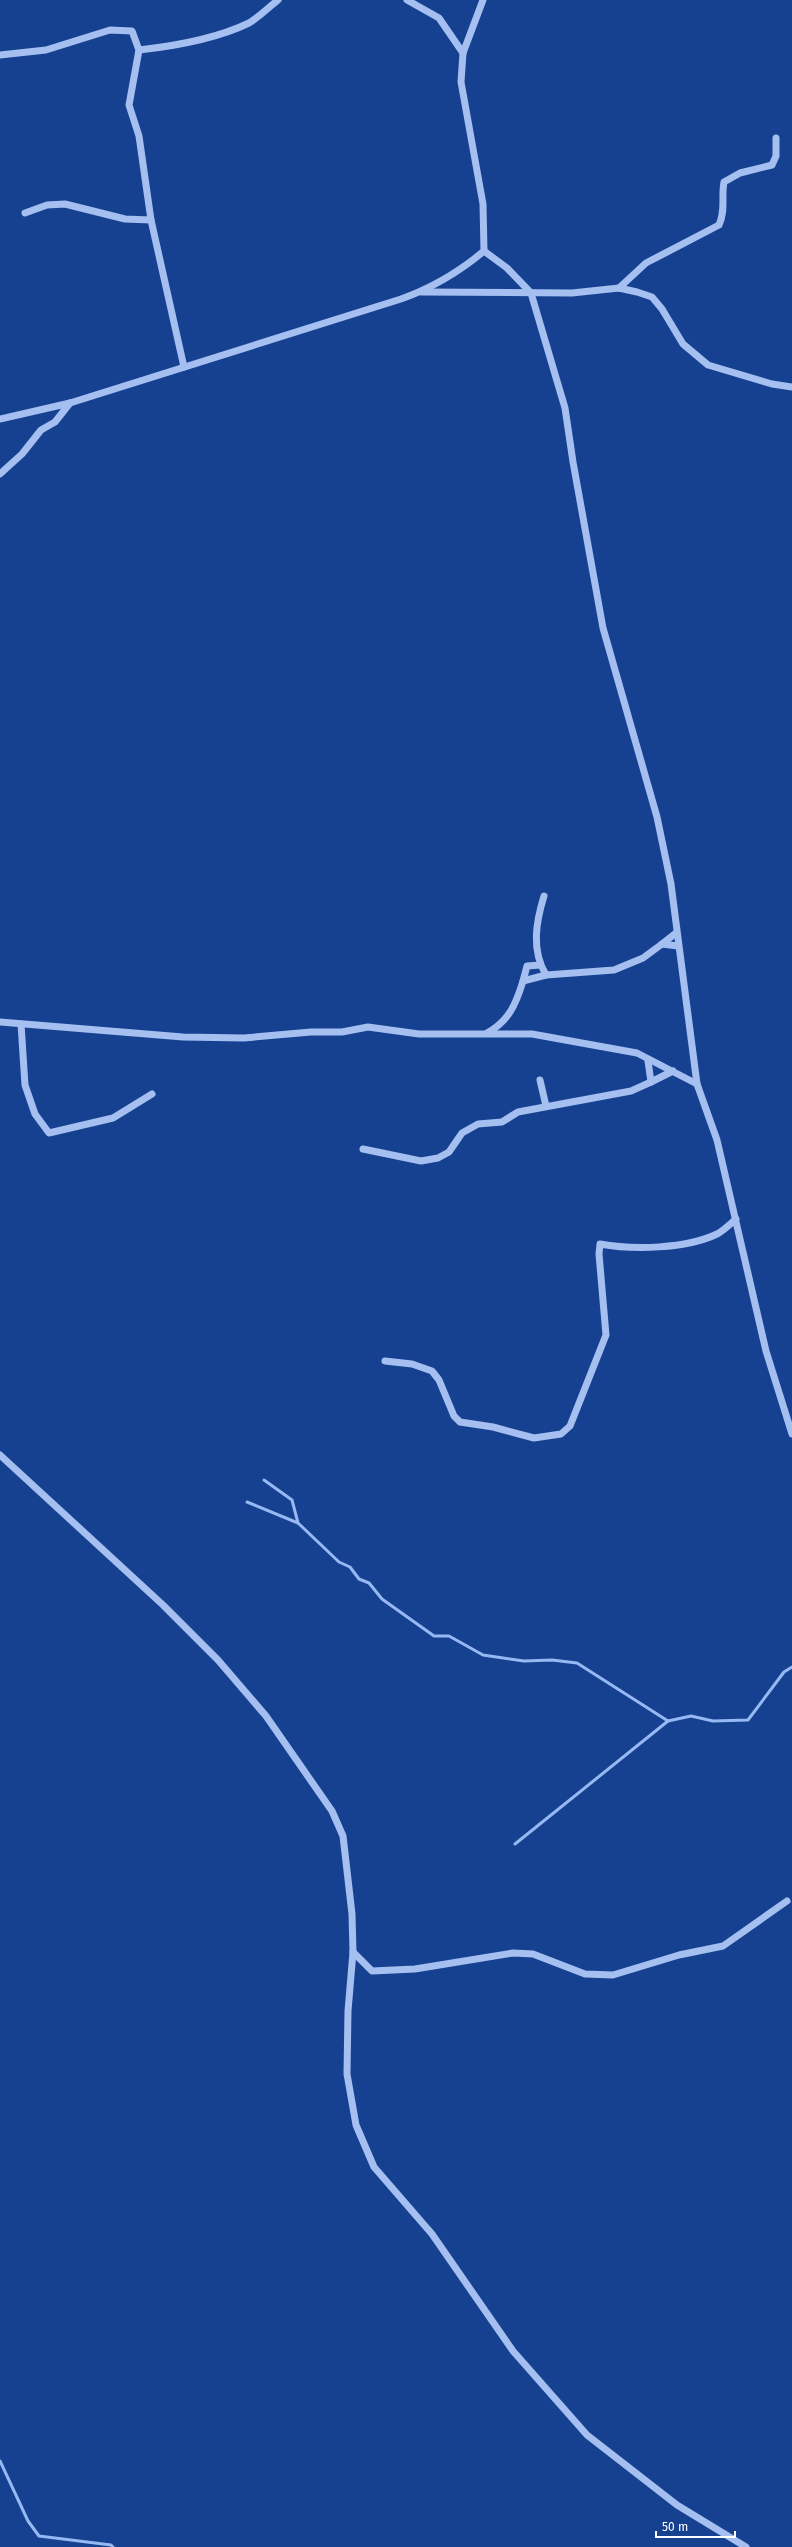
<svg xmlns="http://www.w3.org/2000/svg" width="792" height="2547" font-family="'Fira Sans',sans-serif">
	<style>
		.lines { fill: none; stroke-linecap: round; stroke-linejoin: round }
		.stream { stroke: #96b8f3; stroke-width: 3 }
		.minor { stroke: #a4bff0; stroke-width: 7 }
	</style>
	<rect width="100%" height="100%" fill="#164090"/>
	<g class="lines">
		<g class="stream">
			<polyline points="264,1480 292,1500 298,1523"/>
			<polyline points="247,1502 298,1523 339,1562 350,1567 359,1579 369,1583 382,1599 434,1636 449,1636 483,1655 524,1661 552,1660 577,1663 668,1721"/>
			<polyline points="515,1844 668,1721 691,1716 713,1721 748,1720 784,1672 792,1667"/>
			<polyline points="0,2461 28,2521 39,2536 111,2545 113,2547"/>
		</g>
		<g class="minor">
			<polyline points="407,0 439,18 463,53"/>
			<path d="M139 50C175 46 216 39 249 23 259 17 269 7 278 0"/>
			<polyline points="0,55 46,50 110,30 132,31 139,50 129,105 139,136 151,220 184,367"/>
			<polyline points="25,213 47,205 65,204 125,219 151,220"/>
			<polyline points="484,251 507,268 531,293 565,408 573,462 603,628 657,817 671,884 697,1084 717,1140 766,1351 792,1434"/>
			<path d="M619 288 646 263 719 225C726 210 721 197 724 182L740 173 772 165 776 156V138"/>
			<polyline points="421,292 572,293 619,288 637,292 652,297 662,309 683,344 708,365 772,384 792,387"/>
			<path d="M0 419 70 403 401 299C432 288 459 272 484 251L483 204 461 82 463 53 483 0"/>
			<polyline points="0,474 22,454 41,430 55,422 70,403"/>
			<path d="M544 896C536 922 531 950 546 975"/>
			<polyline points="662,944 676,933"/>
			<polyline points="540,965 527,966 523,981 546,975 614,970 643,958 662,944 678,946"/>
			<polyline points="0,1022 183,1037 244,1038 311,1032 342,1032 368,1027 419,1034 532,1034 637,1053 697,1084"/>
			<polyline points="21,1024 25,1085 35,1114 49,1133 113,1118 152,1094"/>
			<path d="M487 1033C509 1021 516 1004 523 981"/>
			<polyline points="540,1080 546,1106"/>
			<polyline points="651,1082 673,1071"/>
			<polyline points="363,1149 421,1161 438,1158 449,1152 462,1133 478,1124 502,1122 518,1112 631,1091 651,1082 648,1061"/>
			<path d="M385 1361 412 1364 432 1371 439 1380 454 1416 460 1422 493 1427 534 1438 561 1434 570 1426 606 1335 599 1254 600 1244C633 1250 686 1249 717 1234 723 1231 730 1224 736 1219"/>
			<polyline points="0,1455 163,1605 218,1660 266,1716 332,1811 343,1836 352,1914 353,1952 348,2011 347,2074 356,2125 374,2167 432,2234 513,2351 587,2435 677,2505 746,2547"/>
			<polyline points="353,1952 372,1971 415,1969 513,1953 533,1954 585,1974 613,1975 679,1955 723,1946 787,1901"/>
		</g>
	</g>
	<path d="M656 2531v6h79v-6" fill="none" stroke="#ffffff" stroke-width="2"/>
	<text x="662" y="2531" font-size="12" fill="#ffffff" stroke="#164090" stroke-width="3" paint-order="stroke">50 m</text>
</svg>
